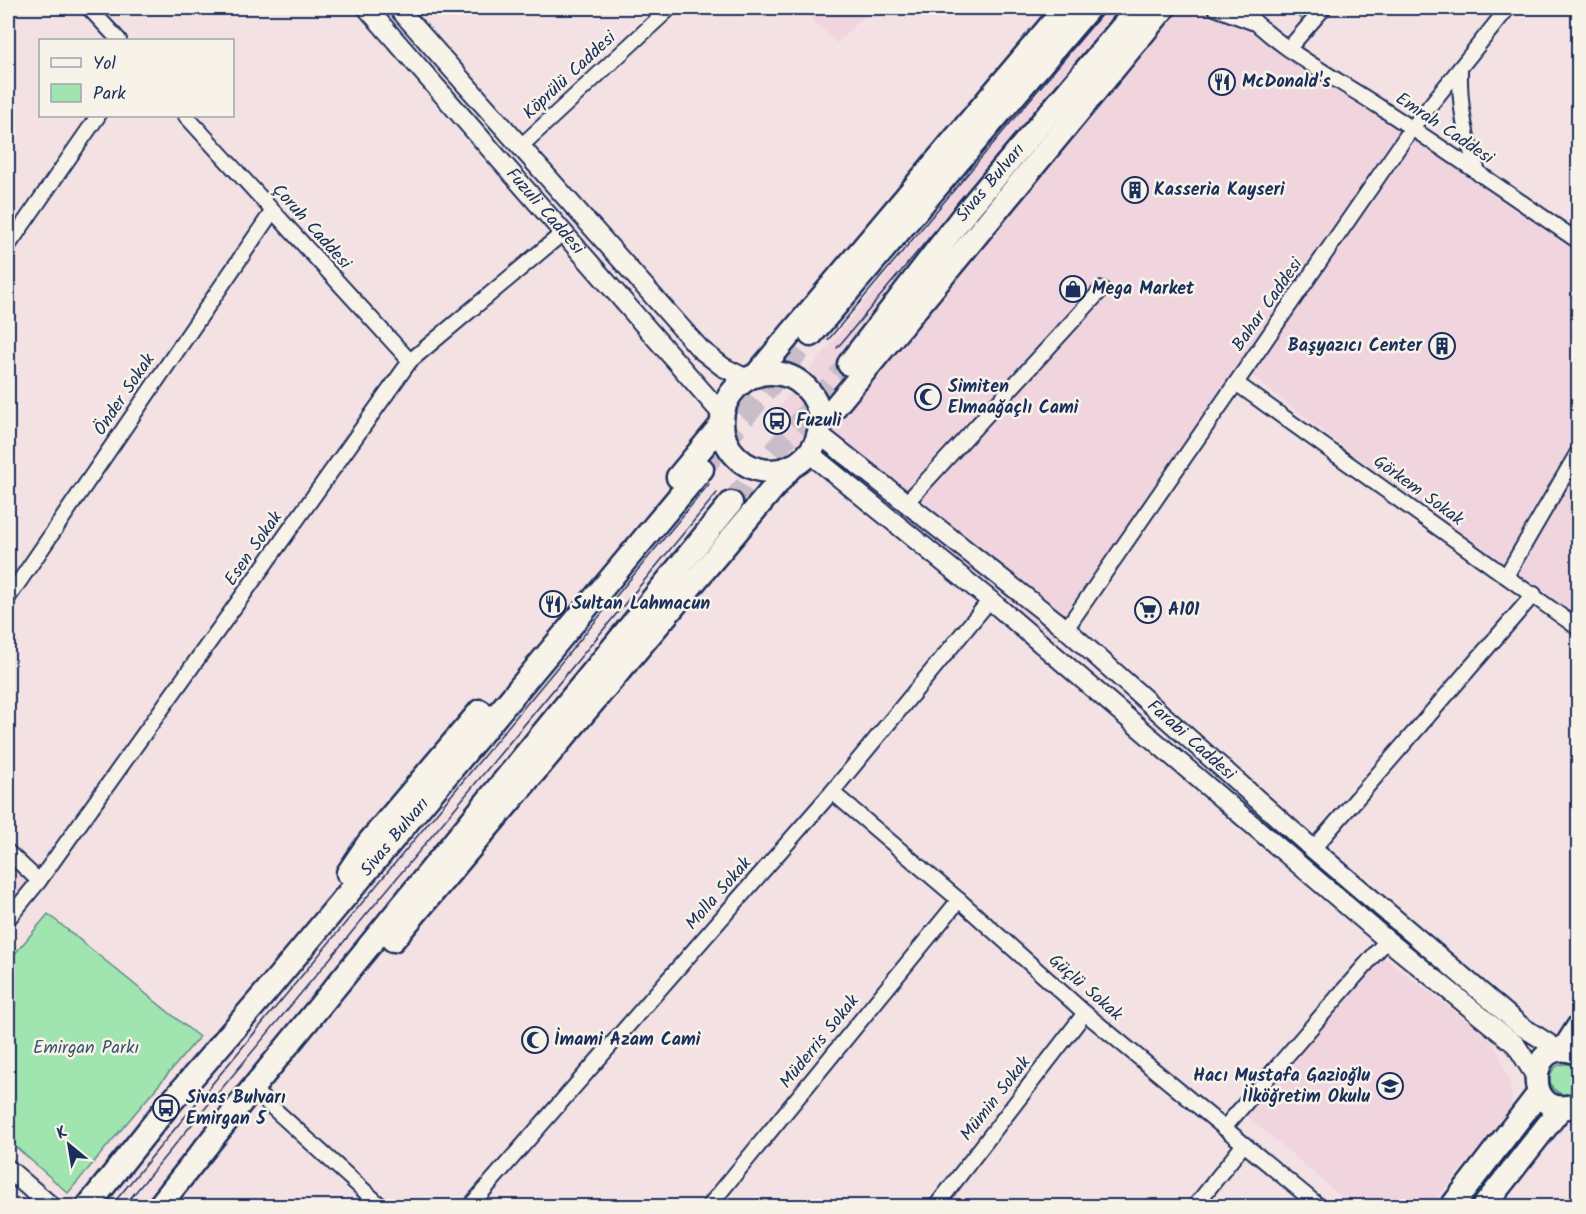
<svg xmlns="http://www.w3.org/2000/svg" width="1586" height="1214" font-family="Kalam,sans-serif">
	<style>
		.built { fill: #f0d5df }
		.green { fill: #a0e5b0; stroke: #5e8a87; stroke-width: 1.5 }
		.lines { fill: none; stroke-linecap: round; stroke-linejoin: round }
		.trunk-tunnel { stroke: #c8bdc8; stroke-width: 22; stroke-dasharray: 22 11; stroke-linecap: butt }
		.minor-casing { stroke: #1b2f5e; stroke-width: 18 }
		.tertiary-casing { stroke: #1b2f5e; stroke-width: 22 }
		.primary-casing { stroke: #1b2f5e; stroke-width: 27 }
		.trunk-casing { stroke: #1b2f5e; stroke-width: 27 }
		.minor { stroke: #f7f3e8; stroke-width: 14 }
		.tertiary { stroke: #f7f3e8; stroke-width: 18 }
		.primary { stroke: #f7f3e8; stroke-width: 22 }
		.trunk { stroke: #f7f3e8; stroke-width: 22 }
		.tram { stroke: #1b2f5e; stroke-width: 1.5 }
		.labels { text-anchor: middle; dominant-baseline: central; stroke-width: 5; stroke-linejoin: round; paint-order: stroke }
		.street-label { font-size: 18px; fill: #1b2f5e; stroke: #f7f3e8 }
		.poi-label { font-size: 18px; font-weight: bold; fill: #1b2f5e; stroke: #f7f3e8; text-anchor: start }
		.park-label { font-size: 18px; fill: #36536e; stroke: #f7f3e8 }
	</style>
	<rect width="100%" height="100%" fill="#f3e1e3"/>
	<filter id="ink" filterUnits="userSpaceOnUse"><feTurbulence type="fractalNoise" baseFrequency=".0167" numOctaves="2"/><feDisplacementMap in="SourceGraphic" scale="12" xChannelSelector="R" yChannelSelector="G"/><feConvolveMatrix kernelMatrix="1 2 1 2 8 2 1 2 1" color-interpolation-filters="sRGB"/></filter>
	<g filter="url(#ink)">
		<g class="built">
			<polygon points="800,8 871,8 837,43"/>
			<polygon points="1103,8 1231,8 1578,244 1578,628 1249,374 1048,653 767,422"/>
			<polygon points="8,860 33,883 8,921"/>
			<polygon points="1383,957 1490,1038 1501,1058 1508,1077 1512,1096 1509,1112 1430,1206 1352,1206 1246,1115"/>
		</g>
		<g class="green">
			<polygon points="1285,8 1322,8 1308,23"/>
			<polygon points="48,914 199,1037 68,1193 8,1140 8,962"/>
			<circle cx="1565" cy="1079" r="15"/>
		</g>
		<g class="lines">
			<g class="trunk-tunnel">
				<polyline points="702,469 811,335"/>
				<polyline points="731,503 849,364"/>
			</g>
			<defs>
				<g id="minor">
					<polyline points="89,8 119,40"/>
					<polyline points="1215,8 1252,22"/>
					<path d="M1242 8C1272 45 1337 79 1378 106 1446 150 1512 196 1578 241"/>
					<polyline points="1289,48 1324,8"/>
					<path d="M1460 68C1459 106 1465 139 1479 174"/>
					<polyline points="186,116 410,361"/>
					<polyline points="520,147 670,8"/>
					<polyline points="8,246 98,116"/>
					<polyline points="1236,383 1578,628"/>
					<polyline points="907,502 1102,289"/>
					<polyline points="1506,576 1578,452"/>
					<polyline points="8,598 272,212"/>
					<polyline points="1066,629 1412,128 1508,8"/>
					<polyline points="832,792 959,900 1085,1013 1319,1206"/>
					<polyline points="1313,849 1534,594"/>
					<polyline points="8,852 39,881"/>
					<polyline points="8,919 39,881 410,361 564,232"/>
					<polyline points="252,1089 381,1206"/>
					<polyline points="1224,1128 1387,940"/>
					<polyline points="470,1206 832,792 990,600"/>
					<polyline points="709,1206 959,900"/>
					<polyline points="936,1206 1085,1013"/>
					<polyline points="1195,1206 1244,1144"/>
				</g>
				<g id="tertiary">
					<path id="s1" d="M367 8 722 414"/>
					<polyline points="398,8 700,349 723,367 747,379"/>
					<path id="s2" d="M819 434 1066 629 1313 849 1521 1026 1559 1050"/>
					<polyline points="809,453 990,600 1387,940 1516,1045 1536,1077"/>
					<polyline points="8,1169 51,1206"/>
				</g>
				<g id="primary">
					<polyline points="1564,1049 1578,1027"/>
					<path d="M1578 1053C1524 1030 1522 1127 1578 1104"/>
					<polyline points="1452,1206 1539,1093"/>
					<polyline points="1484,1206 1561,1108"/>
				</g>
				<g id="trunk">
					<polyline points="811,335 1089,8"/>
					<path id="s3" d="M849 364 966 212 1138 8"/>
					<circle cx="771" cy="422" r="49"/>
					<polyline points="756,375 1065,8"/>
					<polyline points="821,424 1164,8"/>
					<polyline points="678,477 721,425"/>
					<polyline points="348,873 369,842 480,711"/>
					<polyline points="393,940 792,466"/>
					<path id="s4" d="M88 1206 166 1108 265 993 702 469"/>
					<polyline points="159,1206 252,1089 731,503"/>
				</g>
			</defs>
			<use href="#minor" class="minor-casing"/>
			<use href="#tertiary" class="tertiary-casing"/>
			<use href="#primary" class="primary-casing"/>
			<use href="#trunk" class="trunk-casing"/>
			<use href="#minor" class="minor"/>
			<use href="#tertiary" class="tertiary"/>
			<use href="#primary" class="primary"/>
			<use href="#trunk" class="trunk"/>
			<g class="tram">
				<polyline points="828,340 1107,8"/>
				<polyline points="837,348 1121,8"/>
				<polyline points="111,1206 709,484"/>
				<polyline points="124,1206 717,493"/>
			</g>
		</g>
	</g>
	<defs>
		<symbol id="restaurant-ring" viewBox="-11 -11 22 22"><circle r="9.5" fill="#f7f3e8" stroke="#1b2f5e" stroke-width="1.5"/><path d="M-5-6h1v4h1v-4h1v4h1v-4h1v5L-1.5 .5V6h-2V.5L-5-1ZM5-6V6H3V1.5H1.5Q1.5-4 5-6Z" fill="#1b2f5e"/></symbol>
		<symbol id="building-ring" viewBox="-11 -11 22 22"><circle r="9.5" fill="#f7f3e8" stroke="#1b2f5e" stroke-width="1.5"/><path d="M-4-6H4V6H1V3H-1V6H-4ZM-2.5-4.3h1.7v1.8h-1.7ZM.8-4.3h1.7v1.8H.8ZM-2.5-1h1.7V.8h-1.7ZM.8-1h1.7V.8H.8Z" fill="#1b2f5e"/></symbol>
		<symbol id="shop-ring" viewBox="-11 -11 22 22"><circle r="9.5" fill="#f7f3e8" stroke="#1b2f5e" stroke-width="1.5"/><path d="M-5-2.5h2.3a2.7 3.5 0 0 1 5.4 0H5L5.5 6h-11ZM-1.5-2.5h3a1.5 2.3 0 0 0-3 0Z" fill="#1b2f5e"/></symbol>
		<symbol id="mosque-ring" viewBox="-11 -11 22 22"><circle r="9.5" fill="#f7f3e8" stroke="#1b2f5e" stroke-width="1.5"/><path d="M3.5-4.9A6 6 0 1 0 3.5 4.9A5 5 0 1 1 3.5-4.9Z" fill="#1b2f5e"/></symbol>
		<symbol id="bus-ring" viewBox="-11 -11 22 22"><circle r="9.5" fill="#f7f3e8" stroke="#1b2f5e" stroke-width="1.5"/><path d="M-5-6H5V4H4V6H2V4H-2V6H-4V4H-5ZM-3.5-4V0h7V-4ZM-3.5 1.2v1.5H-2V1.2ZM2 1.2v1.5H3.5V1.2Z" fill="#1b2f5e"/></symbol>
		<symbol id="supermarket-ring" viewBox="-11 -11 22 22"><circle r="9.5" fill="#f7f3e8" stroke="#1b2f5e" stroke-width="1.5"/><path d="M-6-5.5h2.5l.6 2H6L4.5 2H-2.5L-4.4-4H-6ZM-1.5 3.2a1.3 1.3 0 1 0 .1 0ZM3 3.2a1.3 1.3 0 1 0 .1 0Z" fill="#1b2f5e"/></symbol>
		<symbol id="school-ring" viewBox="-11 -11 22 22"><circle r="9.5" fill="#f7f3e8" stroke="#1b2f5e" stroke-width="1.5"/><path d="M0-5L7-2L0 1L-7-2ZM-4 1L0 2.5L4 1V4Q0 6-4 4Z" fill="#1b2f5e"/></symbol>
	</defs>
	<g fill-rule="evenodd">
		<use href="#restaurant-ring" x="1207" y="67" width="30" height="30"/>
		<use href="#building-ring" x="1120" y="175" width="30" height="30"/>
		<use href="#shop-ring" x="1058" y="274" width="30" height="30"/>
		<use href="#building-ring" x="1427" y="331" width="30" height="30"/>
		<use href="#mosque-ring" x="913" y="382" width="30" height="30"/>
		<use href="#bus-ring" x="762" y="406" width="30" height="30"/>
		<use href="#restaurant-ring" x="538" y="589" width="30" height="30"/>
		<use href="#supermarket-ring" x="1133" y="595" width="30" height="30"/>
		<use href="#mosque-ring" x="520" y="1025" width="30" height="30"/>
		<use href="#school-ring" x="1375" y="1071" width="30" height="30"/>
		<use href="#bus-ring" x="151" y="1093" width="30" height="30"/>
	</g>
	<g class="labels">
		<g class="street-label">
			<text transform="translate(570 76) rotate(-43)">Köprülü Caddesi</text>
			<text transform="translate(1444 129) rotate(34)">Emrah Caddesi</text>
			<text stroke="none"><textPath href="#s3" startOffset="230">Sivas Bulvarı</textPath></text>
			<text stroke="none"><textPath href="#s1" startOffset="270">Fuzuli Caddesi</textPath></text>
			<text transform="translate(311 227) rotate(48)">Çoruh Caddesi</text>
			<text transform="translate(1268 305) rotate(-55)">Bahar Caddesi</text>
			<text transform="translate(125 395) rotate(-56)">Önder Sokak</text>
			<text transform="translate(1418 491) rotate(36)">Görkem Sokak</text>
			<text transform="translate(254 549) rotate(-55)">Esen Sokak</text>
			<text stroke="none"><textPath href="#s2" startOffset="482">Farabi Caddesi</textPath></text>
			<text stroke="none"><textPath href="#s4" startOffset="480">Sivas Bulvarı</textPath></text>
			<text transform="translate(719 894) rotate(-49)">Molla Sokak</text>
			<text transform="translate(1085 988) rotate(41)">Güçlü Sokak</text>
			<text transform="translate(820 1042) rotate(-51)">Müderris Sokak</text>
			<text transform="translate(996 1099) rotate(-52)">Mümin Sokak</text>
		</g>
		<g class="poi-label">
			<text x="1242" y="82">McDonald's</text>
			<text x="1154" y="190">Kasseria Kayseri</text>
			<text x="1092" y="289">Mega Market</text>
			<text x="1422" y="346" text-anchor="end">Başyazıcı Center</text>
			<text x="948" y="387">Simiten<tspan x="948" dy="21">Elmaağaçlı Cami</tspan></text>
			<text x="796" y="421">Fuzuli</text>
			<text x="572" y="604">Sultan Lahmacun</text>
			<text x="1168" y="610">A101</text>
			<text x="554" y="1040">İmami Azam Cami</text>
			<text x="1370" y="1076" text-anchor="end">Hacı Mustafa Gazioğlu<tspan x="1370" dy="21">İlköğretim Okulu</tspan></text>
			<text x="186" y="1098">Sivas Bulvarı<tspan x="186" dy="21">Emirgan 5</tspan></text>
		</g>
		<g class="park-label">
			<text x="86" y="1048">Emirgan Parkı</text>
		</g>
	</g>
	<rect width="1586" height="1214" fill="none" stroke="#f7f3e8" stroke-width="30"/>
	<rect x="15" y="15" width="1556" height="1184" fill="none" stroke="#1b2f5e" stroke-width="2" filter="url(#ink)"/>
	<rect x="39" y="39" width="195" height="78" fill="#f7f3e8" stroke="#9fa5b1" stroke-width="1.5"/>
	<rect x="51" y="58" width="30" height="9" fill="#f7f3e8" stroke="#9fa5b1" stroke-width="1.5"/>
	<text x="93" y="69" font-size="18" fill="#1b2f5e">Yol</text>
	<rect x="51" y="84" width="30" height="18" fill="#a0e5b0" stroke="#9fa5b1" stroke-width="1.5"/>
	<text x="93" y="99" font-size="18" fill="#1b2f5e">Park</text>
	<g transform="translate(69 1145) rotate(330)" stroke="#f7f3e8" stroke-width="4.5" paint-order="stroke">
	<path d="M0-4.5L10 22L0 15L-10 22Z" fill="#1b2f5e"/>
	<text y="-9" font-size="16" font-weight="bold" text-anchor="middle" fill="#1b2f5e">K</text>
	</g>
</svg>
